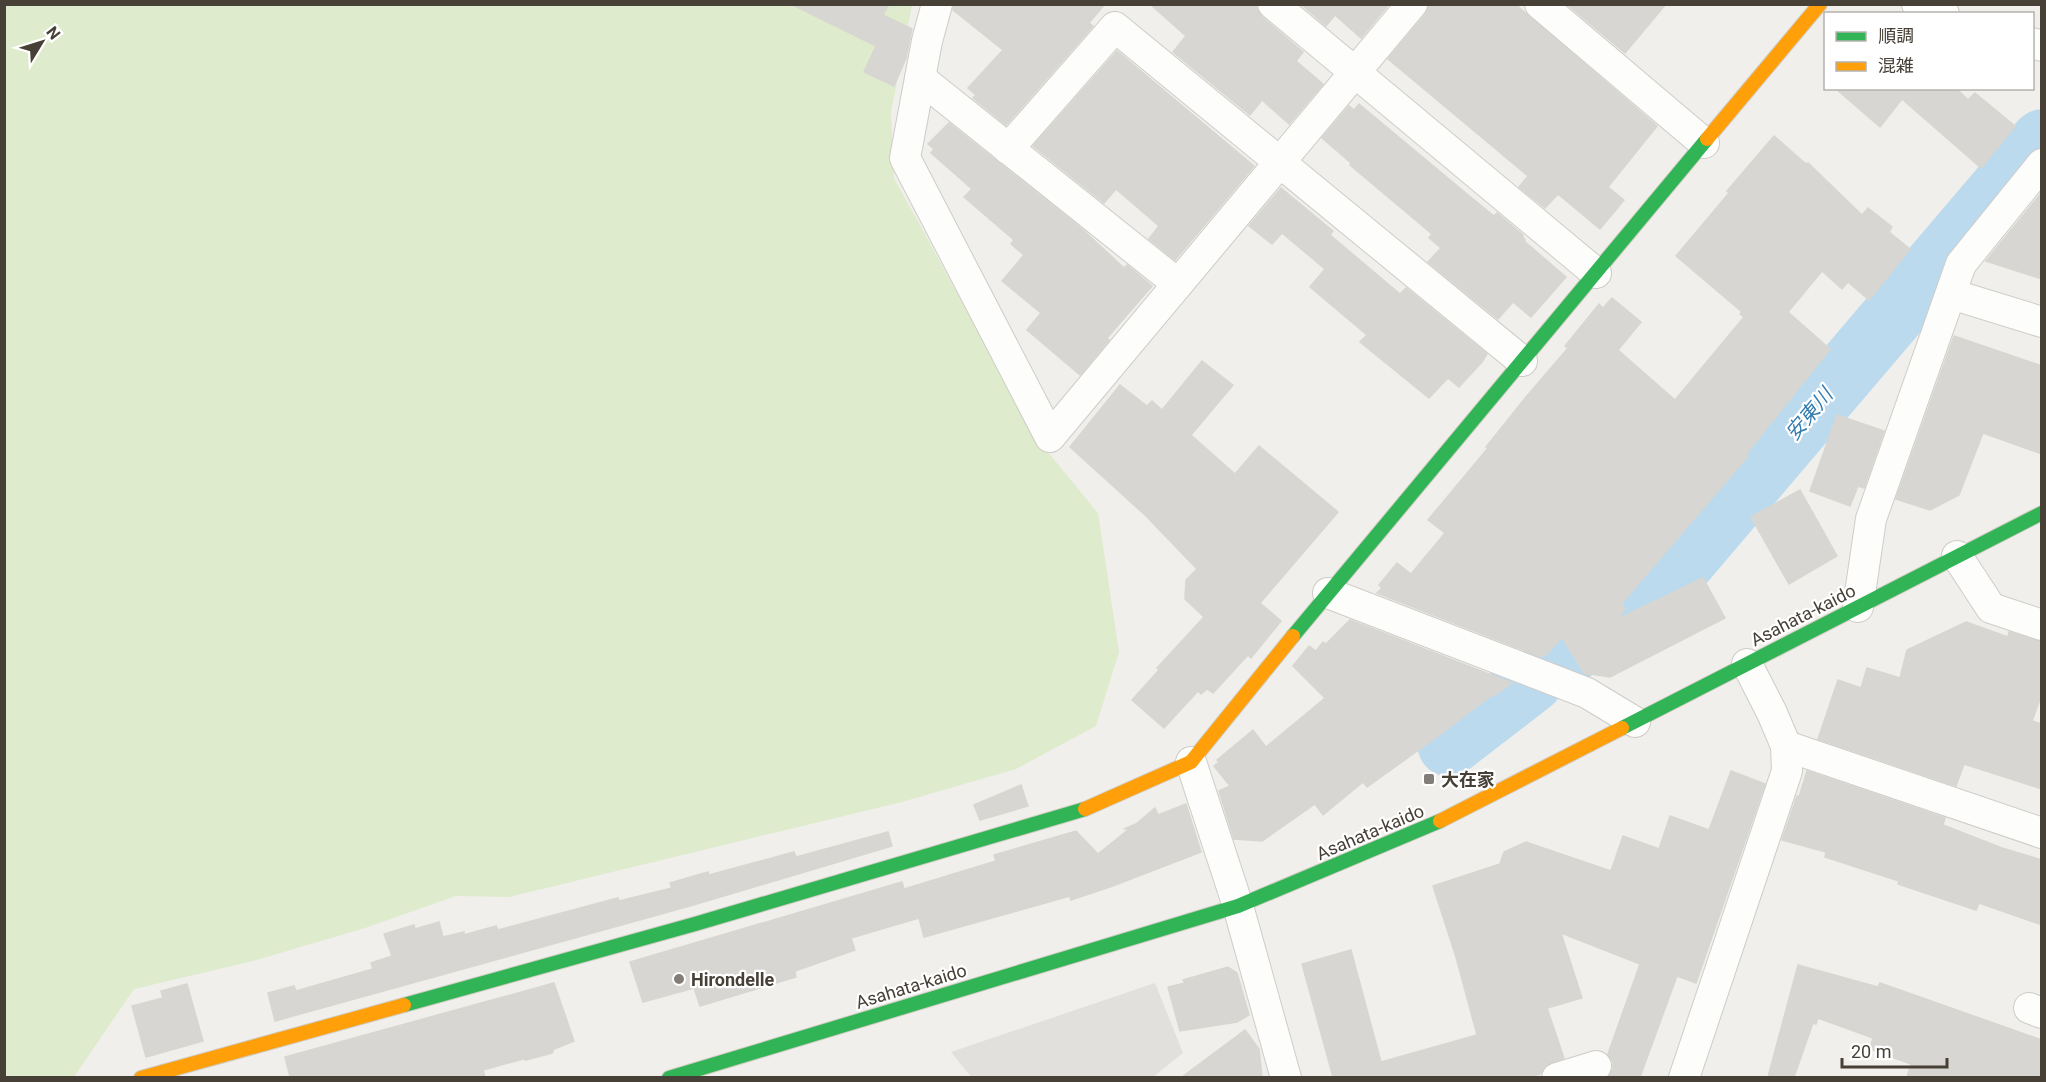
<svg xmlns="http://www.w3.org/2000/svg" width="2046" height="1082" font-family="Roboto,'Noto Sans JP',sans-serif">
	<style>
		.green { fill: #deebcc }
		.parking { fill: #e2e0dc }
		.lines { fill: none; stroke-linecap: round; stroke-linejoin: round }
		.river { stroke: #bcdaee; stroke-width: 63 }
		.building { fill: #d8d6d2; stroke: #d8d6d1; stroke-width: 1.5 }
		.street-casing { stroke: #ceccc8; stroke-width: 32 }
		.fast-casing { stroke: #cfccc2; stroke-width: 16 }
		.slow-casing { stroke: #cfccc2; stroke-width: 16 }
		.street { stroke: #fdfdfc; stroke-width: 30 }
		.fast { stroke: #30b455; stroke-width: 14 }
		.slow { stroke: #ff9f0a; stroke-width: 14 }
		.poi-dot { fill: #827d76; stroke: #fff; stroke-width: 2 }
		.labels { text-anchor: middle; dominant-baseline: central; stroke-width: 4.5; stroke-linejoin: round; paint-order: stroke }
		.street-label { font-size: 18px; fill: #474037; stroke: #fff }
		.poi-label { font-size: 18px; font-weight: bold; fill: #474037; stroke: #fff; text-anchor: start }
		.water-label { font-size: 20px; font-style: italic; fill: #327cb0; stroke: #fff }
	</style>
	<rect width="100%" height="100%" fill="#f0efeb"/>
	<polygon class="green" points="5,5 912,5 891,112 894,178 1037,439 1098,513 1119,652 1096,726 1016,769 902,802 509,897 456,896 365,928 253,961 134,989 74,1077 5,1078"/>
	<polygon class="parking" points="1155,983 1183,1053 1153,1077 971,1077 951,1052"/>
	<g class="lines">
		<g class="river">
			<polyline points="1556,663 1673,574 2042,141"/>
			<polyline points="1449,745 1532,681"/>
		</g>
	</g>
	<g class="building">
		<polygon points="791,4 889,4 883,15 912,29 906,58 894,86 864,72 876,46"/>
		<polygon points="954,4 1105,4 1089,23 1093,26 1006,125 973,98 976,95 968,88 1003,50 953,10"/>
		<polygon points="1150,4 1256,4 1257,10 1262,17 1303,52 1296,61 1323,84 1289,124 1262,100 1250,115 1173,52 1186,36"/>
		<polygon points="1301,4 1389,4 1361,38 1335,15 1326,26"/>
		<polygon points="1429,4 1515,4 1657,126 1608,187 1624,200 1600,229 1558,194 1545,208 1519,187 1528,176 1388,59 1425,15"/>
		<polygon points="1571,4 1666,4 1625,53 1569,6"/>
		<polygon points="1117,51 1254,166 1175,260 1149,239 1159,226 1116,189 1104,203 1033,146"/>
		<polygon points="1835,88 1956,88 1968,100 1975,93 2015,126 1981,168 1902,99 1880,127"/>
		<polygon points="1359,104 1467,194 1494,216 1497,213 1523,235 1522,236 1525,240 1524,241 1566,277 1531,317 1513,302 1498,319 1428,262 1441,248 1429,238 1432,234 1350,165 1351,163 1322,138 1349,106 1354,110"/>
		<polygon points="949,123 1082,229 1124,268 1127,265 1152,286 1107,338 1109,340 1080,375 1027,330 1041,313 1002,281 1024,255 1011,244 1014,240 964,197 972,189 931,153 934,149 928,144"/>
		<polygon points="1774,136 1806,164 1808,163 1862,215 1868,208 1892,227 1889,232 1910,249 1869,300 1848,282 1842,289 1822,271 1788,312 1830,349 1746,454 1748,456 1621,604 1625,609 1616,620 1703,578 1725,618 1610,677 1584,673 1562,637 1546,655 1544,654 1541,657 1377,593 1382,588 1379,585 1397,563 1411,574 1445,533 1428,520 1488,448 1486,447 1526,397 1568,348 1565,346 1599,304 1603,308 1612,298 1641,322 1618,350 1675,400 1744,317 1740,314 1742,312 1676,256 1729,193 1727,191"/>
		<polygon points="1281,188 1333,231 1330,235 1400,294 1406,288 1487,354 1482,362 1459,387 1448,378 1429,398 1360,342 1367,335 1310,287 1325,269 1282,233 1272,244 1249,226"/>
		<polygon points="2042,192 2042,279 1986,261"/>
		<polygon points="1954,336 2042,366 2042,454 1983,433 1959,495 1930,510 1896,499"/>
		<polygon points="1202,361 1233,385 1191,435 1235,474 1259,446 1338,512 1260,603 1281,621 1251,658 1248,655 1213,693 1207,689 1201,694 1198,691 1164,728 1132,700 1159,670 1157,668 1204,617 1185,599 1186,580 1197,569 1145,515 1070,447 1120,385 1147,406 1152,401 1162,410"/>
		<polygon points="1837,415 1884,431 1864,488 1858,486 1850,506 1810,491"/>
		<polygon points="1800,490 1837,556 1789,584 1751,517"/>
		<polygon points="1350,620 1512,683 1493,696 1492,695 1438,736 1367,787 1363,782 1323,815 1315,804 1262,841 1234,839 1219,791 1230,786 1214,766 1219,762 1217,760 1253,730 1266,747 1325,698 1293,666 1309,646 1316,651 1323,642 1326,644"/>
		<polygon points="1966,622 2008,637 2009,632 2042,642 2042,694 2032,721 2042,724 2042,789 1964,764 1956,786 1818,739 1838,680 1861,688 1867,668 1900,678 1907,650"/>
		<polygon points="1731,771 1765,784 1696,983 1677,976 1640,1077 1609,1077 1613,1069 1613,1062 1608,1054 1640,964 1561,933 1582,998 1547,1008 1564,1058 1545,1066 1540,1074 1529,1077 1333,1077 1302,964 1351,950 1381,1062 1477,1035 1456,957 1433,886 1500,864 1504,852 1526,842 1611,871 1623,836 1659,849 1670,816 1709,830"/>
		<polygon points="1807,771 1945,818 1943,825 2002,848 2042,860 2042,925 1979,903 1976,910 1898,884 1899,881 1825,857 1826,852 1782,840 1797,796 1799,797"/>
		<polygon points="1021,785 1028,806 980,820 974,805"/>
		<polygon points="1186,804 1201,852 1110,887 1071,900 1070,896 924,937 919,918 851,938 855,950 795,971 796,977 700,1006 694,988 643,1002 630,962 902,882 904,889 996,861 994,855 1076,831 1098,854 1129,829 1124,829 1136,824 1155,808 1158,815"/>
		<polygon points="888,832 892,846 690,906 275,1021 268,993 294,986 296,991 373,969 371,963 392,956 384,934 414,925 415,929 439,922 443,937 464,932 464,935 496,926 498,930 618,898 619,901 672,888 670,883 708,872 709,875 794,852 796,857"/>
		<polygon points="1798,965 1878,987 1880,983 2042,1040 2042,1077 1907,1077 1911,1064 1870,1049 1873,1038 1818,1018 1816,1024 1813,1023 1794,1077 1768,1077"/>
		<polygon points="1228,967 1237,973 1249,1015 1237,1022 1180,1031 1168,987 1185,983 1183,980"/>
		<polygon points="554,983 574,1041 554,1049 552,1053 526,1060 523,1059 483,1070 485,1077 290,1077 285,1057"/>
		<polygon points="187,984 203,1041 146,1057 132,1006 163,998 161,991"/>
		<polygon points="1245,1030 1259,1049 1262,1077 1182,1077"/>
	</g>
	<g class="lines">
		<defs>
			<g id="street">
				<polyline points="937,4 927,41 905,158 1050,437 1412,4"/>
				<polyline points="1273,4 1596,273"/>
				<polyline points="1540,4 1704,143"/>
				<polyline points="1917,4 1944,14"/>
				<polyline points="2032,43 2042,46"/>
				<polyline points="920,78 1178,284"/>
				<polyline points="1008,149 1115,27 1522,361"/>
				<polyline points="1951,294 2042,322"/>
				<polyline points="1957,556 1991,608 2042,625"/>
				<polyline points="1328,593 1587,693 1635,722"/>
				<polyline points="1858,607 1871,519 1961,264 2042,164"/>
				<polyline points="1786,746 2042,833"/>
				<polyline points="1191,762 1238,906 1286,1078"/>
				<polyline points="2029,1008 2042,1013"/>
				<polyline points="1557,1078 1596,1066"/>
				<polyline points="1684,1078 1787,771 1786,746 1772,713 1747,664"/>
			</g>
			<g id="fast">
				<polyline points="1293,636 1707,139"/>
				<polyline points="1622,728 2042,513"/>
				<polyline points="404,1005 695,924 1085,809"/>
				<polyline points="669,1078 1238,906 1440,821"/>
			</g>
			<g id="slow">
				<polyline points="1707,139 1820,4"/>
				<polyline points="1085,809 1191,762 1293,636"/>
				<polyline points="1440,821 1622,728"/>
				<polyline points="141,1078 404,1005"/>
			</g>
		</defs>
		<use href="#street" class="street-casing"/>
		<use href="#fast" class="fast-casing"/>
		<use href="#slow" class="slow-casing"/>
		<use href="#street" class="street"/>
		<use href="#fast" class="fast"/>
		<use href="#slow" class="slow"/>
	</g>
	<g class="poi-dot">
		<rect x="1423" y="773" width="12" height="12" rx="3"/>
		<circle cx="679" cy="979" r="6"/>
	</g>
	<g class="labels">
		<g class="street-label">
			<text transform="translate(1803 615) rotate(-27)">Asahata-kaido</text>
			<text transform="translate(1370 832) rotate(-23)">Asahata-kaido</text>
			<text transform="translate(911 986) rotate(-17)">Asahata-kaido</text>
		</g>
		<g class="poi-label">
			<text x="1441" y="779">大在家</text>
			<text x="691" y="979">Hirondelle</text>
		</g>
		<g class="water-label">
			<text transform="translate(1809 414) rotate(-50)">安東川</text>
		</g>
	</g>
	<rect width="2046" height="1082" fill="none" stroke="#474037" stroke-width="12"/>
	<rect x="1824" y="12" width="210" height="78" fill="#ffffff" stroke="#b5b3af" stroke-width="1.5"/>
	<rect x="1836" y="32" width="30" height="9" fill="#30b455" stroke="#b5b3af" stroke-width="1.5"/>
	<text x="1878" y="42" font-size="18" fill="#474037">順調</text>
	<rect x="1836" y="62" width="30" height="9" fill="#ff9f0a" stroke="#b5b3af" stroke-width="1.5"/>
	<text x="1878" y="72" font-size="18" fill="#474037">混雑</text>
	<g transform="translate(42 42) rotate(52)" stroke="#ffffff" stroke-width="4.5" paint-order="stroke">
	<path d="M0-4.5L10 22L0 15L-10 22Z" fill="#474037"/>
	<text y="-9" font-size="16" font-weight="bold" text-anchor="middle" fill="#474037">N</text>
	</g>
	<path d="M1842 1058v9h105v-9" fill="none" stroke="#474037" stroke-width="3"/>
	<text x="1851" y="1058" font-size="18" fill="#474037" stroke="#ffffff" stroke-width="4.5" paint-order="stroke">20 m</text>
</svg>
